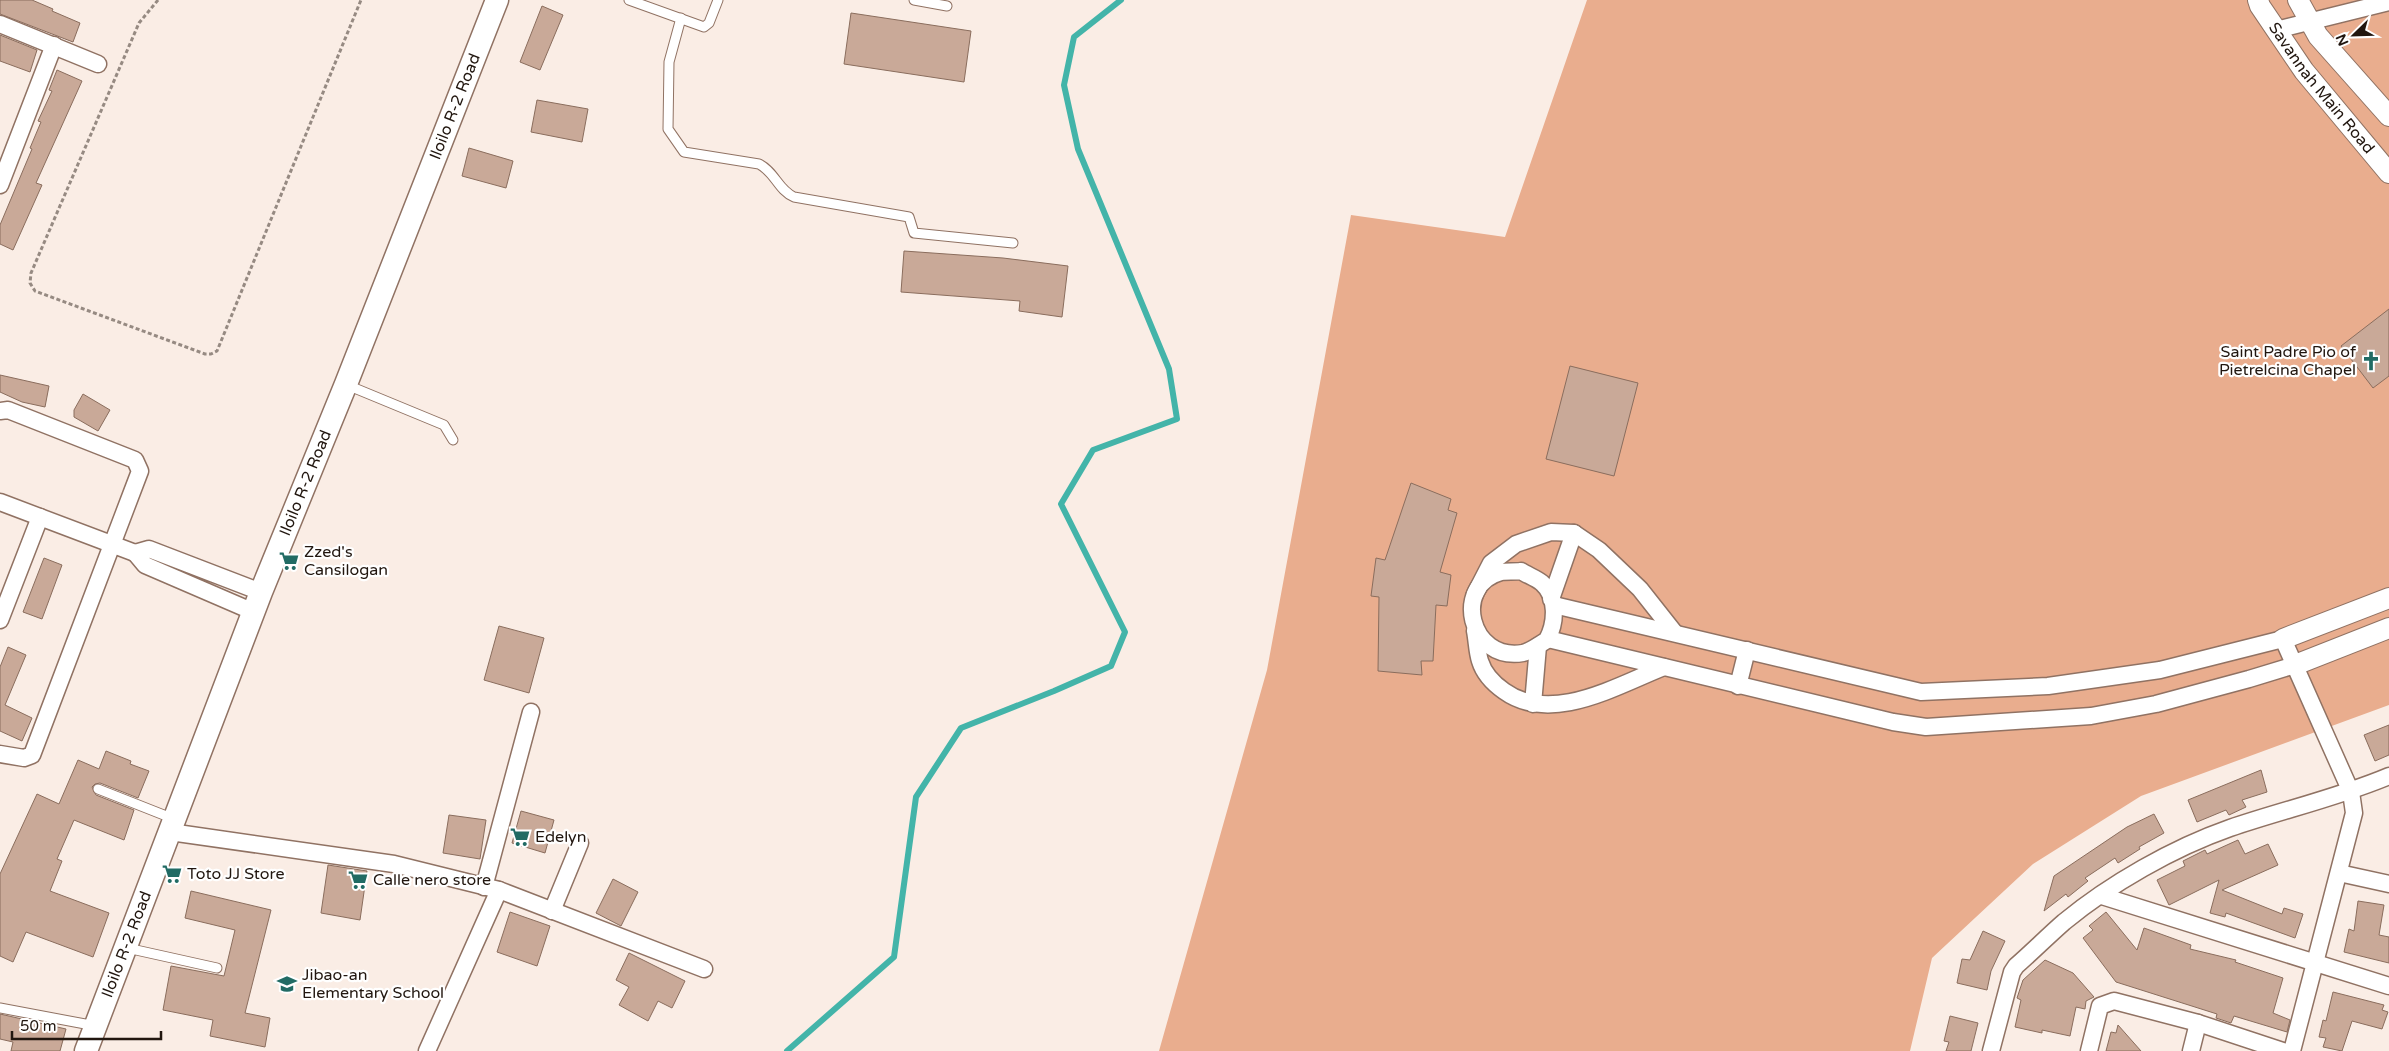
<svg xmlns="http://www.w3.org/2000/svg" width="2389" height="1051" font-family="'Varela Round',sans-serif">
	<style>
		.green { fill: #e9ad8e }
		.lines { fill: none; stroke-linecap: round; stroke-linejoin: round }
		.stream { stroke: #43b4a9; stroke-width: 6 }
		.building { fill: #c9a998; stroke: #8a6d5d }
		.service-casing { stroke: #907263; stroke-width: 11 }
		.minor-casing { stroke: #907263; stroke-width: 19 }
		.tertiary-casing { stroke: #907263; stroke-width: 22 }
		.secondary-casing { stroke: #907263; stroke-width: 25 }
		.path { stroke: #968a82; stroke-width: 3; stroke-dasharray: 4 2.5; stroke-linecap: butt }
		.service { stroke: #fff; stroke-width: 9 }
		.minor { stroke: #fff; stroke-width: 16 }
		.tertiary { stroke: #fff; stroke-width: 20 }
		.secondary { stroke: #fff; stroke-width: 22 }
		.labels { text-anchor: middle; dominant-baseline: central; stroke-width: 4.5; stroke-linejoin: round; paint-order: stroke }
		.street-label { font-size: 16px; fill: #21160f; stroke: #fff }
		.poi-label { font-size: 16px; fill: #21160f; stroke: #fff; text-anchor: start }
	</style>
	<rect width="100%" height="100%" fill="#faede5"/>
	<polygon class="green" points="1587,0 2389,0 2389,705 2141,796 2033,864 1932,958 1910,1051 1159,1051 1267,670 1351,215 1505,237"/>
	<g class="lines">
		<polyline class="stream" points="787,1051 894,957 916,797 961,728 1054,691 1111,666 1125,632 1061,504 1093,450 1177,419 1169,369 1078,149 1064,85 1074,37 1121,0"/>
	</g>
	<g class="building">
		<polygon points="0,0 32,0 53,9 52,11 80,23 73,42 0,14"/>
		<polygon points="542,6 563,15 540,70 520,62"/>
		<polygon points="851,13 971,31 964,82 844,64"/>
		<polygon points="0,35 37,50 30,72 0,61"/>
		<polygon points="57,70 82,81 36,183 42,185 13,250 0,244 0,225 32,149 30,148 41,122 38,121 52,91 49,90"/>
		<polygon points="537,100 588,109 582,142 531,132"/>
		<polygon points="469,148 513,161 506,188 462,176"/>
		<polygon points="904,251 1003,258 1068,266 1062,317 1019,311 1020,301 901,292"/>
		<polygon points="2389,309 2389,376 2373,388 2341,346"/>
		<polygon points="1570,366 1638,383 1614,476 1546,459"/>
		<polygon points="0,375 49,386 45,407 22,402 0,392"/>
		<polygon points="83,394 110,410 98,431 74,417 74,410"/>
		<polygon points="1411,483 1451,499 1448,510 1457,513 1440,572 1451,575 1447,606 1436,605 1433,661 1421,661 1422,675 1378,671 1379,597 1371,596 1376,558 1385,560"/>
		<polygon points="44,558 62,565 42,619 23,612"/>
		<polygon points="499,626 544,638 529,693 484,680"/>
		<polygon points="8,647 26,655 5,705 32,718 22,741 0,731 0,667"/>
		<polygon points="2389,725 2389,755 2375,761 2364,735"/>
		<polygon points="106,751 131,761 130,764 149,771 138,798 100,783 95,784 92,787 96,795 134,810 124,840 74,820 57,859 62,861 50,891 109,913 93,957 26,932 13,962 0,956 0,874 37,794 59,804 78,760 99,769"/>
		<polygon points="2261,770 2267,792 2242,800 2246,807 2229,815 2226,810 2197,822 2188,800"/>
		<polygon points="521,811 554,820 545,853 512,843"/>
		<polygon points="2154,814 2164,833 2139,847 2140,849 2118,863 2115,858 2085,878 2088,881 2068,897 2066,894 2044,911 2054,876 2127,827"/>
		<polygon points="449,815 486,820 480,859 443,853"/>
		<polygon points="2238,840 2245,854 2268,844 2278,865 2222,890 2282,914 2284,908 2303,914 2295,938 2226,913 2225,917 2210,913 2219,880 2169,905 2157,880 2185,866 2183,861 2205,850 2207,854"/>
		<polygon points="328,865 367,871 360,920 321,913"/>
		<polygon points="613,879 638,892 621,926 596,913"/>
		<polygon points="191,891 271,910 245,1013 270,1018 265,1047 210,1036 213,1020 163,1010 171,966 224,976 235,930 185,918"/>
		<polygon points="2358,901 2384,905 2379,935 2389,937 2389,963 2344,952 2349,929 2354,931"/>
		<polygon points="510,912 550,926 537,966 497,952"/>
		<polygon points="2106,912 2137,950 2144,928 2191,945 2190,949 2236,960 2235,962 2283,978 2273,1013 2290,1020 2287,1032 2234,1016 2231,1023 2216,1018 2217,1014 2116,982 2083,938 2093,930 2089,926"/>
		<polygon points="1983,931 2005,941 1991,971 1987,990 1957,983 1962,959 1970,960"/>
		<polygon points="629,953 685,981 672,1008 658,1001 648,1021 619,1005 629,987 616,980"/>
		<polygon points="2045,960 2073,973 2094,997 2086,1001 2085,1009 2076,1007 2070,1036 2042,1030 2042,1033 2015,1027 2021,1000 2017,998 2023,980"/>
		<polygon points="2333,992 2384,1005 2382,1010 2388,1012 2382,1029 2352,1021 2342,1051 2323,1047 2326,1038 2319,1037 2323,1020 2326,1021"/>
		<polygon points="0,1014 66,1029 60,1051 11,1051 13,1042 0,1039"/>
		<polygon points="1950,1016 1978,1023 1971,1051 1946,1051 1949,1042 1944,1041"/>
		<polygon points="2118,1025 2141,1051 2106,1051 2111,1032 2116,1033"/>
	</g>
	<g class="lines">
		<defs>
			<g id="service">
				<polyline points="629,0 704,27 709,23 718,0"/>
				<polyline points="914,0 947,6"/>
				<path d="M681 18 669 62 668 129 684 152 759 164C775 172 778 190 794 197L909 217 914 233 1013 243"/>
				<polyline points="347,385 444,425 453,440"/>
				<polyline points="98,789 174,819"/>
				<polyline points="127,948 217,968"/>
				<polyline points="0,1008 96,1026"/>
			</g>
			<g id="minor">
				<polyline points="0,24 98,64"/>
				<polyline points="2276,30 2389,2"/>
				<polyline points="0,185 54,45"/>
				<polyline points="0,411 8,410 135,460 140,471 32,755 24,758 0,754"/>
				<polyline points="0,502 135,553"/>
				<path d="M1521 571C1527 575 1536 578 1542 583 1558 597 1556 623 1547 640 1540 644 1531 651 1523 653 1469 662 1452 585 1501 572 1507 571 1515 572 1521 571Z"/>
				<polyline points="1475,594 1491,563 1516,544 1551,532 1574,533 1599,550 1640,589 1674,632"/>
				<polyline points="1551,599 1574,533"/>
				<polyline points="1554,605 1921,692 2048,686 2160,670 2283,639 2351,792 2354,813 2292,1051"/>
				<polyline points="254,612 145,565 135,553 149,549 261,592"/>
				<polyline points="0,620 40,517"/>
				<path d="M1475 631C1477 641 1477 652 1480 661 1484 674 1494 684 1504 691 1551 725 1616 686 1664 667"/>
				<polyline points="1548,639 1893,722 1926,727 2091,716 2156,704 2249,679 2295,665"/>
				<polyline points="1738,686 1747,650"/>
				<polyline points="1533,704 1538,646"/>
				<polyline points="170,832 394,864 499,890 704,969"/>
				<polyline points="2339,873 2389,884"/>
				<polyline points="484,887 531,712"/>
				<polyline points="2102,896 2389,986"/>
				<polyline points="552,911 580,843"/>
				<polyline points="427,1051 499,890"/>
				<path d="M1991 1051 2012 972 2016 966C2032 952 2048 936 2064 922 2110 884 2173 848 2230 828 2282 810 2337 798 2389 776"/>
				<polyline points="2089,1051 2100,1006 2114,1001 2198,1023 2283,1051"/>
				<polyline points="2191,1051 2198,1023"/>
			</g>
			<g id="tertiary">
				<path id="s1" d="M2258 0 2260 6 2304 71 2389 173"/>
				<polyline points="2298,0 2318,36 2389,116"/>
				<polyline points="2283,639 2389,598"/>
				<polyline points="2295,665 2389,628"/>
			</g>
			<g id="secondary">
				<path id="s2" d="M86 1051 261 592 346 384 497 0"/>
			</g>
		</defs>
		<use href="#service" class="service-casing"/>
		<use href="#minor" class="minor-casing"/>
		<use href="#tertiary" class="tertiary-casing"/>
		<use href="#secondary" class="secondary-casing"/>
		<polyline class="path" points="158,0 139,23 31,273 30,283 35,291 205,354 211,354 217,351 361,0"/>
		<use href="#service" class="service"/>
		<use href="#minor" class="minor"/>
		<use href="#tertiary" class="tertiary"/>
		<use href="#secondary" class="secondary"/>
	</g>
	<defs>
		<symbol id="church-bare" viewBox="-9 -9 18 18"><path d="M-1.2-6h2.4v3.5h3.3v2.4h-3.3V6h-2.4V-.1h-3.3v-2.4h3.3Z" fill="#216b64" stroke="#fff" stroke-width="2.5" paint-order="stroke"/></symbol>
		<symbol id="supermarket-bare" viewBox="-9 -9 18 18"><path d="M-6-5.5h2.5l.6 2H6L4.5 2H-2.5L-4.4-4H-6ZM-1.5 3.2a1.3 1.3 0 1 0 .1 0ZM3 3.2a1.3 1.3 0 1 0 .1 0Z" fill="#216b64" stroke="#fff" stroke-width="2.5" paint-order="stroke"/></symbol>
		<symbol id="school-bare" viewBox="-9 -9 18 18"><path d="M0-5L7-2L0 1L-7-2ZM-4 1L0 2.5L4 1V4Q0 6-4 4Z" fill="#216b64" stroke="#fff" stroke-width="2.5" paint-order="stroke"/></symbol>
	</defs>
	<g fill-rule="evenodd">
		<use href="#church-bare" x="2357" y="347" width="28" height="28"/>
		<use href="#supermarket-bare" x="275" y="547" width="28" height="28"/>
		<use href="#supermarket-bare" x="506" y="823" width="28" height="28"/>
		<use href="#supermarket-bare" x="158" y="860" width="28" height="28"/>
		<use href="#supermarket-bare" x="344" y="866" width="28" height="28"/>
		<use href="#school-bare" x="273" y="970" width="28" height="28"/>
	</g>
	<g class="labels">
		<g class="street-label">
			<text stroke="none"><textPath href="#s1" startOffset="109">Savannah Main Road</textPath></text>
			<text stroke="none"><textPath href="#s2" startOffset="1014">Iloilo R-2 Road</textPath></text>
			<text stroke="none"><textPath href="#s2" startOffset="609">Iloilo R-2 Road</textPath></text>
			<text stroke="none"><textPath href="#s2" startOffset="114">Iloilo R-2 Road</textPath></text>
		</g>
		<g class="poi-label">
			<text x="2356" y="352" text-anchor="end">Saint Padre Pio of<tspan x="2356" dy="18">Pietrelcina Chapel</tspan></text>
			<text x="304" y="552">Zzed's<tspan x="304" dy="18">Cansilogan</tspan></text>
			<text x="535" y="837">Edelyn</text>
			<text x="187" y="874">Toto JJ Store</text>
			<text x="373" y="880">Calle nero store</text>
			<text x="302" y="975">Jibao-an<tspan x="302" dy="18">Elementary School</tspan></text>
		</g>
	</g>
	<g transform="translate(2354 35) rotate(247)" stroke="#ffffff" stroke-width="4" paint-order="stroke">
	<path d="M0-4L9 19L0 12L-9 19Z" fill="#21160f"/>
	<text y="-8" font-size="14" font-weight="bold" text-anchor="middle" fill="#21160f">N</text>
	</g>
	<path d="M12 1031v8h149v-8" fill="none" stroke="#21160f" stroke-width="2.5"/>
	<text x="20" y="1031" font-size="15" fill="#21160f" stroke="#ffffff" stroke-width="4" paint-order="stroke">50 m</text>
</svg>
